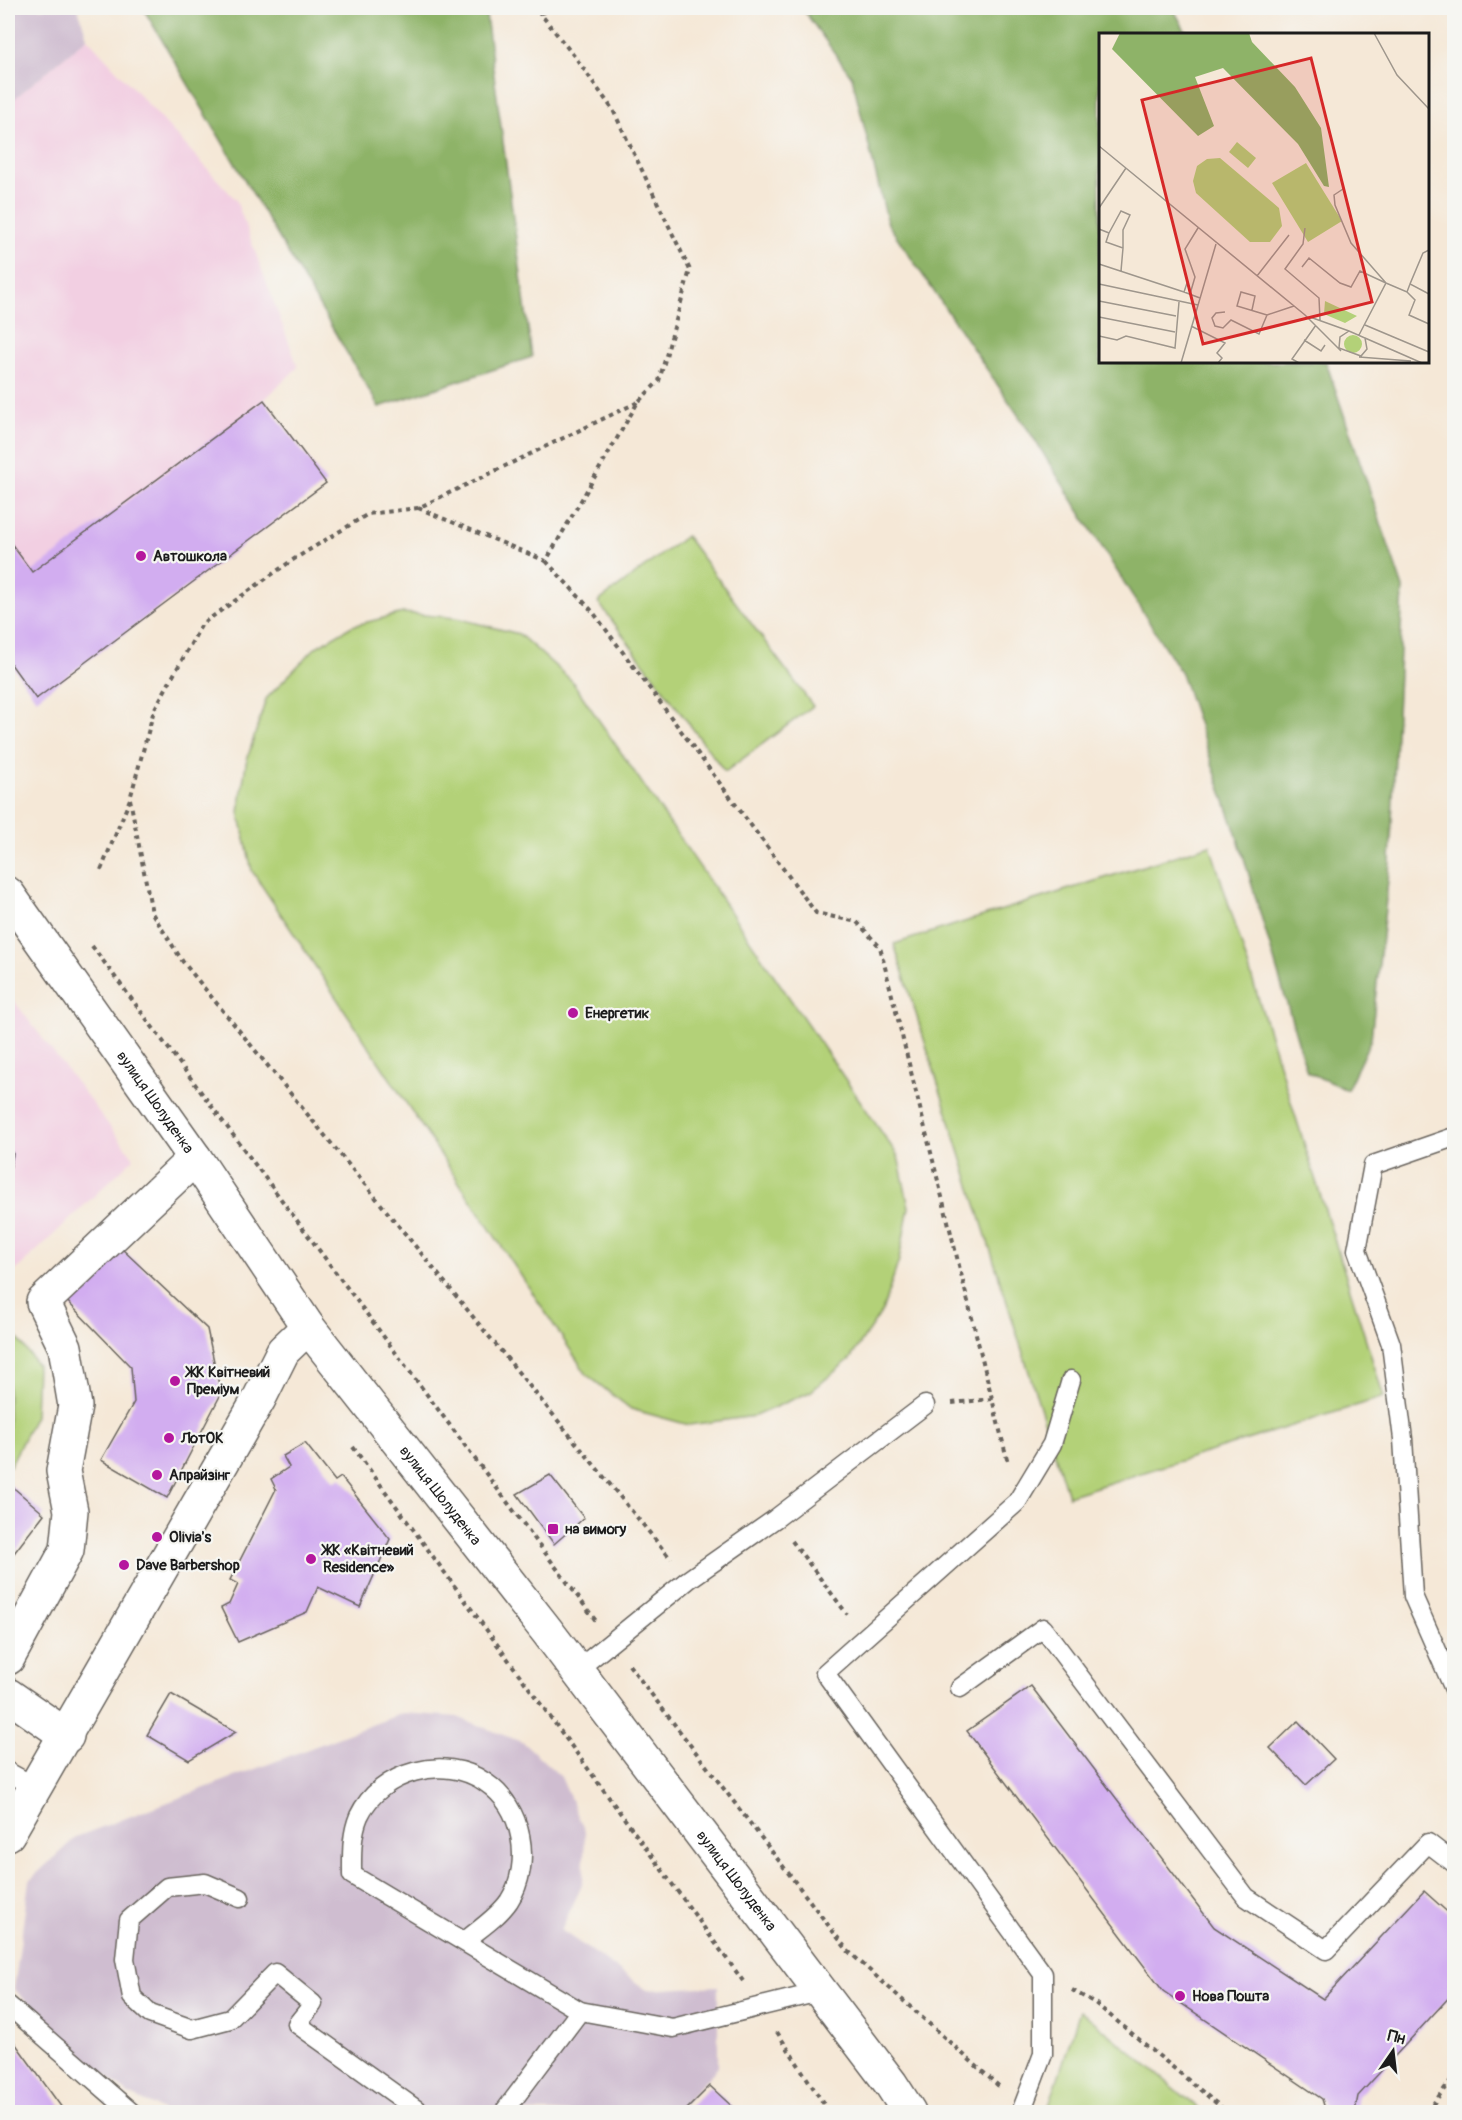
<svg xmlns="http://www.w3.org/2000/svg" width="1462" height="2120" font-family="Pangolin,sans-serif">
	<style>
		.built { fill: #f2cfe2 }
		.industrial { fill: #cfbdd0 }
		.green { fill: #b3d178; stroke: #68764a; stroke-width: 1.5 }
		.forest { fill: #8eb368; stroke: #556842; stroke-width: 1.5 }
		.building { fill: #d2adf0 }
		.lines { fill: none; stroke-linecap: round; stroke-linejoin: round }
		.lane-casing { stroke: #68635d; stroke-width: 21 }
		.street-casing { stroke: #68635d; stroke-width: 36 }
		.secondary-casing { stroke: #68635d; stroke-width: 36 }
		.path { stroke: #68635d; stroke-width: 4; stroke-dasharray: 4.5 4.5; stroke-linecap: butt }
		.lane { stroke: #fff; stroke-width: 18 }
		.street { stroke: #fff; stroke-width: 33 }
		.secondary { stroke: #fff; stroke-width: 33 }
		.poi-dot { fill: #b5179e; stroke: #f6f6f2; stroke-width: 2 }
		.labels { text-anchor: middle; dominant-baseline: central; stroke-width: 4.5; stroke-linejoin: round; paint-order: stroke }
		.poi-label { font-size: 15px; font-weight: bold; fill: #1c1c1c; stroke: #f6f6f2; text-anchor: start }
		.street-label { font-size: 15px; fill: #1c1c1c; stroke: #f6f6f2 }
		.inset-road { fill: none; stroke: #9e968c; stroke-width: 1.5 }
		.view { fill: #d62828; fill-opacity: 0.15; stroke: #d62828; stroke-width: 3 }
		.inset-edge { fill: none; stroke: #1c1c1c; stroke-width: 3 }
	</style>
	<rect width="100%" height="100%" fill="#f6f6f2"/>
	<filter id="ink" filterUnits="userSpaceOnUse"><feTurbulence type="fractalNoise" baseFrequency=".0167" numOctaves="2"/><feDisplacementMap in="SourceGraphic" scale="12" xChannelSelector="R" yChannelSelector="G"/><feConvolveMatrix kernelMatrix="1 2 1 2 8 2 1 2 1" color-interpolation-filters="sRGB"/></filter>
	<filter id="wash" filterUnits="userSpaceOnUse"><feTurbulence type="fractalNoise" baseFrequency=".008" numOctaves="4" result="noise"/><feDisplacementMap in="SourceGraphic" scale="24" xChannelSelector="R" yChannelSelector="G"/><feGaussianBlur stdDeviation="1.35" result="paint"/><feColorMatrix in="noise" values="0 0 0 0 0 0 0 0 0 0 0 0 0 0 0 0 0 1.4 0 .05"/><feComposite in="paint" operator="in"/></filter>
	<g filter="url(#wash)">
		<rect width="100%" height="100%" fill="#f5e8d7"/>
		<g class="built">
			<polygon points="87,38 236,200 298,367 264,400 326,483 36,699 8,661 8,104"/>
			<polygon points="8,993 134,1158 8,1278"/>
		</g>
		<g class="industrial">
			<polygon points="8,8 78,8 87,38 8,104"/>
			<polygon points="403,1713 457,1717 524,1743 561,1777 585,1832 583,1883 561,1930 647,1990 718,1986 718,2067 676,2112 167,2112 127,2093 81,2054 14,1989 29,1881 76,1837"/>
		</g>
		<g class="green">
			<polygon points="686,536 813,706 725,772 598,602"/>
			<polygon points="403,613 456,618 519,634 572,681 898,1156 909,1207 899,1260 882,1311 850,1359 810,1392 755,1416 689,1425 631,1409 587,1375 252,871 239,812 246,763 266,699 316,647 352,626"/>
			<polygon points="1210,845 1384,1397 1068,1496 894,944"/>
			<polygon points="8,1325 37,1365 35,1416 10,1466 8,1464"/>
			<polygon points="1080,2010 1203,2112 1047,2112"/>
		</g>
		<g class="forest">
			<polygon points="143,8 485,8 532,357 379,407"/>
			<polygon points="802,8 1173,8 1187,34 1100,34 1100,362 1326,362 1403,588 1390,862 1371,1039 1347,1090 1307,1072 1241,848 1181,673 1031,434 888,224 852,77"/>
		</g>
		<g id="blocks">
			<g class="building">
				<polygon points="264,400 326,483 36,699 8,660 8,539 32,572"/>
				<polygon points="8,1147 13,1154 9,1175 8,1175"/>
				<polygon points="121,1248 207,1329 221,1394 167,1498 101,1460 134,1402 131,1367 64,1298"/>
				<polygon points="305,1443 335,1481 341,1477 390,1539 360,1607 318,1587 307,1612 238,1642 221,1608 229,1604 238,1584 230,1580 276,1489 271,1479 289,1467 283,1456"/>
				<polygon points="550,1475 584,1518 554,1544 517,1494"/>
				<polygon points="8,1483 44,1514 8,1561"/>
				<polygon points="1031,1686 1214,1927 1323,1999 1424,1891 1454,1918 1454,1992 1358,2096 1355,2112 1326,2112 1322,2099 1163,1991 967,1731"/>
				<polygon points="171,1694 236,1732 189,1760 147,1735"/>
				<polygon points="1298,1721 1334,1759 1306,1785 1270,1748"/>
				<polygon points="15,2043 65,2112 8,2112 8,2048"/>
				<polygon points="710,2086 738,2112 684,2112"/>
			</g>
		</g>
	</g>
	<g filter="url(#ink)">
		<use href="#blocks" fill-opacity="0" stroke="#68635d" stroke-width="1.5"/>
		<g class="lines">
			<defs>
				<g id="lane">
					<polyline points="1454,1137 1373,1165 1357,1250 1391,1344 1403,1439 1413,1596 1454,1689"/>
					<polyline points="577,1670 688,1580 775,1519 925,1405"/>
					<polyline points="960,1688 1043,1628 1246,1897 1326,1950 1428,1843 1454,1863"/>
					<polyline points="8,1772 37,1788"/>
					<polyline points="240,1898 205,1883 167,1887 129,1920 125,1959 132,1997 150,2014 192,2029 230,2019 275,1973 313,2004 297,2024 420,2112"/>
					<path d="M465 1941C479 1929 498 1917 509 1901 533 1863 523 1807 485 1782 445 1754 380 1771 359 1816 351 1835 352 1855 352 1875L580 2011 504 2112"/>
					<polyline points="8,2005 131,2112"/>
					<polyline points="580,2011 673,2028 819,1992"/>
					<polyline points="1021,2112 1043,2054 1043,1974 825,1673 1017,1502 1052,1444 1071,1380"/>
				</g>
				<g id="street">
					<polyline points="8,1658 67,1550 71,1511 63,1471 75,1406 65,1347 43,1302 195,1158"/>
					<polyline points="8,1695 67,1736"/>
					<polyline points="8,1834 259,1399 283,1351 308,1327"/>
				</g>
				<g id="secondary">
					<path id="s1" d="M8 894 195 1158 308 1327 547 1631 891 2084 909 2112"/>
				</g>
			</defs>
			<use href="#lane" class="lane-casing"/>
			<use href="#street" class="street-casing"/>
			<use href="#secondary" class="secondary-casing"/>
			<g class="path">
				<polyline points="540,13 557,8"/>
				<polyline points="418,508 546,561 638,402 659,381 690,270 613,110 578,61 536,8"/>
				<polyline points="546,561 593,612 816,913 857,922 880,947 1008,1463"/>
				<polyline points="130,799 152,913 183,962 671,1559"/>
				<polyline points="101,870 130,799 154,710 202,624 291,561 368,514 418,508 638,402"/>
				<polyline points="92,946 596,1621"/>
				<polyline points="952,1403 992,1399"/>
				<polyline points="353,1447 743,1981"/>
				<polyline points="792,1541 847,1614"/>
				<polyline points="629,1665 848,1951 1001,2088"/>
				<polyline points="1072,1990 1095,2003 1227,2112"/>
				<polyline points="777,2032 829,2112"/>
				<polyline points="1427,2112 1454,2076"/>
			</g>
			<use href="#lane" class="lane"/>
			<use href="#street" class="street"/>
			<use href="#secondary" class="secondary"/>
		</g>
	</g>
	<g class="poi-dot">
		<circle cx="141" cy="556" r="6"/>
		<circle cx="573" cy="1013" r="6"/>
		<circle cx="175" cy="1381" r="6"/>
		<circle cx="169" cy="1438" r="6"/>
		<circle cx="157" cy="1475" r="6"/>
		<rect x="547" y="1523" width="12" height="12" rx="3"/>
		<circle cx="157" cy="1537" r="6"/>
		<circle cx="311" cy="1559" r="6"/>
		<circle cx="124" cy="1565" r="6"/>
		<circle cx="1180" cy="1996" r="6"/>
	</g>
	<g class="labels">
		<g class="poi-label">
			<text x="153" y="556">Автошкола</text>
			<text x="585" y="1013">Енергетик</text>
			<text x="187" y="1372">ЖК Квітневий<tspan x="187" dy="17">Преміум</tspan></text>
			<text x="181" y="1438">ЛотОК</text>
			<text x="169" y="1475">Апрайзінг</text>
			<text x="565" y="1529">на вимогу</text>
			<text x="169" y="1537">Olivia's</text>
			<text x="323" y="1550">ЖК «Квітневий<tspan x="323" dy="17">Residence»</tspan></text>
			<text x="136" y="1565">Dave Barbershop</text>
			<text x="1192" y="1996">Нова Пошта</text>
		</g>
		<g class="street-label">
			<text stroke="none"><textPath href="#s1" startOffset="255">вулиця Шолуденка</textPath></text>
			<text stroke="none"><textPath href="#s1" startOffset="741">вулиця Шолуденка</textPath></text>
			<text stroke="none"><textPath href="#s1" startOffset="1227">вулиця Шолуденка</textPath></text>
		</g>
	</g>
	<g transform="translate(1099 33)">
		<rect width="330" height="330" fill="#f5e8d7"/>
		<path d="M138 109 157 125 149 135 130 119ZM121 125 180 175 183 193 171 209H151L97 160 94 148 98 133 108 126ZM207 130 243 188 209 209 173 150ZM226 268 258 283 246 290 225 281ZM245 311a9 9 0 1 1 18 0a9 9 0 1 1-18 0Z" fill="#b3d178"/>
		<path d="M21 0H150L153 9 196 54 222 95 230 154 225 153 199 111 124 35 96 44 115 93 99 103 13 16Z" fill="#8eb368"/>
		<path class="inset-road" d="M275 0 298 42 330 76M0 113 206 282 242 318M244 156 235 162 236 172 252 210 287 250M0 175 27 135M206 195 204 211 186 236 220 265 221 287M0 196 10 200 7 209 24 215 22 238M10 200 22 178 31 182 24 197V215M330 217 324 220 311 251 330 261M0 231 85 259M203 234 210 225 241 250 252 254 261 238 287 250M158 243 190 202M88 250 85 259 101 265M0 251 99 272M308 259 316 267 310 282 330 291M91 261 96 244 86 216 99 195M0 268 77 283M126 279 117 280 113 285 116 293 124 295 132 287 160 301 168 282 138 273 142 259 156 263 153 277M168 282 195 273M0 284 76 299M211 284 250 298 266 305 268 316 262 323 240 315 241 304 250 298M266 292 330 319M92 293 126 310 118 320 123 325 119 330M260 302 287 250 308 259 311 251M0 303 18 307 27 303 76 315 80 269M266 305 323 330M205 307 222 318 226 312M260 324 312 328M37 330H70M82 330 117 211M200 330 193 326 217 292"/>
		<path class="view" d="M212 25 273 269 104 311 43 67Z"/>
		<rect width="330" height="330" class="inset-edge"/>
	</g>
	<rect width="1462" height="2120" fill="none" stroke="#f6f6f2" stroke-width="30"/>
	<g transform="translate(1393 2051) rotate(14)" stroke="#f6f6f2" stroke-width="4.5" paint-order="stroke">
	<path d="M0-4.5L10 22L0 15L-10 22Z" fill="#1c1c1c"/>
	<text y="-9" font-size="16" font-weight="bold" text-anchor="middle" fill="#1c1c1c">Пн</text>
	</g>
</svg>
